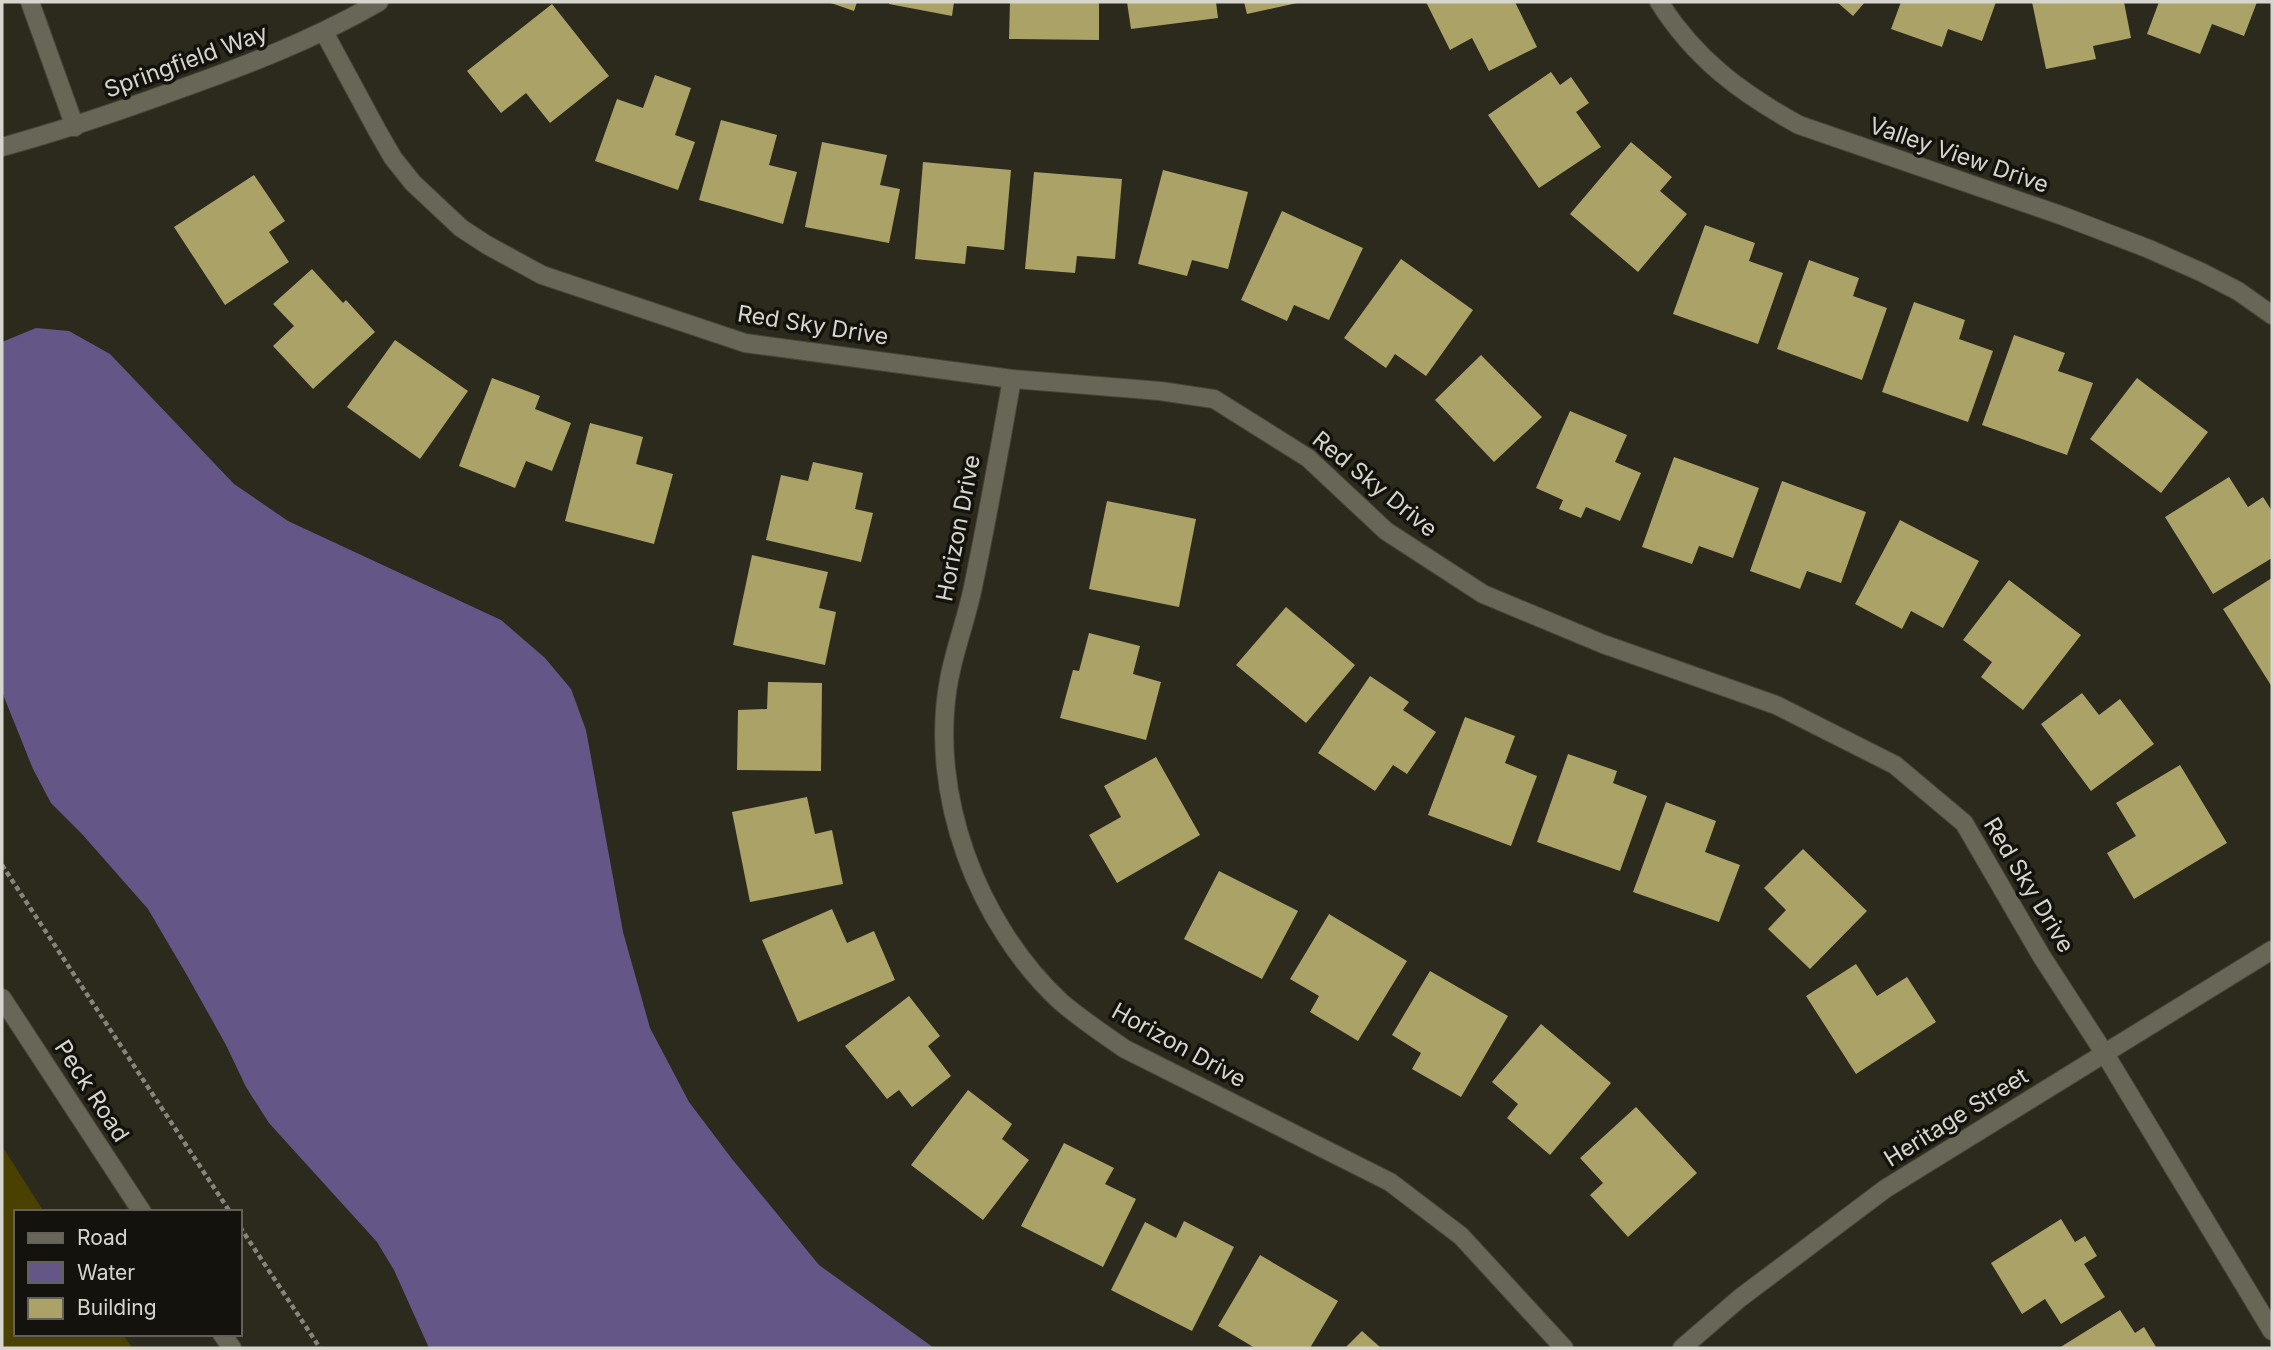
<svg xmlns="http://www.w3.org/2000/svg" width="2274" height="1350" font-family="Inter,sans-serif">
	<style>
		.green { fill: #4a4101 }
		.water { fill: #645788 }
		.building { fill: #aba268 }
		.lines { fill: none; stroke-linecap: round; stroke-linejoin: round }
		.minor-casing { stroke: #47463b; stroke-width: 20 }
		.tertiary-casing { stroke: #47463b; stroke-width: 20 }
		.path { stroke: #87857b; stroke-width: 4.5; stroke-dasharray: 5 3.5; stroke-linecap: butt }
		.minor { stroke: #686657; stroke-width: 18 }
		.tertiary { stroke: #686657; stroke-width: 18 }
		.labels { text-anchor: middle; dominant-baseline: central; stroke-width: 7; stroke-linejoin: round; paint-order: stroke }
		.street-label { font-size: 23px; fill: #d7d6ce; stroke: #13120d }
	</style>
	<rect width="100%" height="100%" fill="#2c2a1d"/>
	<polygon class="green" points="2,1146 44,1212 16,1212 16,1334 123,1334 132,1348 2,1348"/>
	<polygon class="water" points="36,328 69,331 110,354 234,484 288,521 501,620 545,658 571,689 586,730 623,932 650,1028 689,1102 732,1159 819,1265 934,1348 429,1348 394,1270 377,1242 269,1123 246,1087 226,1045 188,977 148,909 82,834 51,803 33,769 2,692 2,342"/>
	<g class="building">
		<polygon points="828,2 857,2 854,11"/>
		<polygon points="889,2 954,2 952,16 889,4"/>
		<polygon points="1010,2 1099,2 1099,40 1009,39"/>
		<polygon points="1127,2 1216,2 1218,18 1131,29"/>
		<polygon points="1244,2 1297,2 1297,3 1247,14"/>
		<polygon points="1426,2 1515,2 1537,47 1489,71 1472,38 1450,50"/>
		<polygon points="1837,2 1865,2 1853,16"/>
		<polygon points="1901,2 1996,2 1982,41 1948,29 1942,47 1891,29"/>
		<polygon points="2032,2 2124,2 2131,38 2093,46 2096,59 2046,69"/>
		<polygon points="2159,2 2257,2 2244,36 2212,24 2200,54 2147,34"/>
		<polygon points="552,4 609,76 550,123 526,93 501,113 467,71"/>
		<polygon points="1551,72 1560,85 1571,77 1589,103 1576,112 1601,147 1539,188 1488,115"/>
		<polygon points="655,75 691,88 675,135 695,142 678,190 595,161 617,99 643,108"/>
		<polygon points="721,120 777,135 769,165 797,172 783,224 699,200"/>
		<polygon points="822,142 887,155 880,185 900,189 889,243 805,227"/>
		<polygon points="1631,142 1672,177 1660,191 1687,214 1638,272 1570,214"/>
		<polygon points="923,162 1011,170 1004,250 967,246 965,264 915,259"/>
		<polygon points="1163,170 1248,192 1228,269 1192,260 1187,276 1138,264"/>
		<polygon points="1034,172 1122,179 1115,259 1077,256 1075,273 1025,269"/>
		<polygon points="254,175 285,221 269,232 289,262 225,305 174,227"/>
		<polygon points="1282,211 1363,248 1329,320 1294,305 1287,321 1241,300"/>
		<polygon points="1705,225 1755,243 1749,261 1783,273 1758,344 1673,314"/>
		<polygon points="1401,259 1473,310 1426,376 1395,354 1386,368 1344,338"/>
		<polygon points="1809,260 1859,278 1853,296 1887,308 1862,380 1777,349"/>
		<polygon points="312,269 343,303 346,300 375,332 313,389 273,346 294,326 273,304"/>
		<polygon points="1914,302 1965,320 1959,339 1993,351 1968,422 1882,392"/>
		<polygon points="2014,335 2065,353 2058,371 2093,383 2067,455 1982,425"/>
		<polygon points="395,340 468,391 420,459 347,407"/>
		<polygon points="1481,355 1542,417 1494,462 1435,400"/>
		<polygon points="492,378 540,396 535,409 571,423 552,471 526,461 515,488 459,466"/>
		<polygon points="2137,378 2208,432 2161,493 2090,439"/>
		<polygon points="1570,411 1627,435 1615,462 1641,473 1620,521 1586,507 1581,518 1559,509 1563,500 1536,488"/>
		<polygon points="590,423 643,437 636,464 673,474 654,544 565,521"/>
		<polygon points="1674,457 1759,488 1733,558 1699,546 1692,564 1642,547"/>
		<polygon points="813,462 863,473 855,509 873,513 861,562 766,540 781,475 808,481"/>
		<polygon points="2229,477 2248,507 2263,497 2272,511 2272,558 2213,594 2165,517"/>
		<polygon points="1782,481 1866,512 1841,583 1807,571 1800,589 1750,571"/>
		<polygon points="1107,501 1196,519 1179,607 1089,589"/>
		<polygon points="1900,520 1979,561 1943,628 1911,611 1902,629 1855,604"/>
		<polygon points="752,555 828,572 819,608 836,612 825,665 733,645"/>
		<polygon points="2272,578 2272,687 2223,609"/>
		<polygon points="2009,580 2081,635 2023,710 1981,677 1992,662 1963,640"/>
		<polygon points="1286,607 1355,665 1306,723 1236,665"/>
		<polygon points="1089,633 1140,646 1133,674 1161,682 1146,740 1060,718 1073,670 1079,671"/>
		<polygon points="1370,676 1409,702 1403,710 1436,732 1407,774 1393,765 1375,791 1318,753"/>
		<polygon points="768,682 822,683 821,771 737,770 738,710 767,709"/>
		<polygon points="2082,693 2099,715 2120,699 2154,744 2091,791 2041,724"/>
		<polygon points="1465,717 1515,736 1505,763 1537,776 1511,846 1428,815"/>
		<polygon points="1568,754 1617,771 1613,783 1647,796 1620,871 1537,842"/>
		<polygon points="1156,757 1200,835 1117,883 1089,835 1121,817 1104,786"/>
		<polygon points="2180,765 2227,843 2134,899 2107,853 2136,836 2116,803"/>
		<polygon points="807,797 815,834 832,830 843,884 750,902 732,812"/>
		<polygon points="1666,802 1716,821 1705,852 1740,865 1719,922 1633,892"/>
		<polygon points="1803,849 1867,911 1810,969 1768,929 1786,910 1764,888"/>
		<polygon points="1219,871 1298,911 1262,979 1184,939"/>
		<polygon points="832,909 847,943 874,931 895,980 798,1022 762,940"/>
		<polygon points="1329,914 1407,961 1358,1041 1310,1012 1319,996 1290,979"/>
		<polygon points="1856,964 1877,996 1907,977 1936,1022 1856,1074 1806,996"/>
		<polygon points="1430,971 1508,1016 1461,1097 1412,1069 1421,1053 1392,1035"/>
		<polygon points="909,996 940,1036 928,1046 951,1076 912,1107 899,1090 887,1099 845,1046"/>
		<polygon points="1541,1024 1611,1083 1550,1155 1507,1118 1518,1104 1492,1082"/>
		<polygon points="968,1090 1012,1124 1002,1139 1029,1160 983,1220 911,1165"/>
		<polygon points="1636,1107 1697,1173 1628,1237 1590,1195 1603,1183 1580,1158"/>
		<polygon points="1064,1143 1114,1168 1105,1184 1136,1199 1103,1267 1021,1226"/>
		<polygon points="2061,1219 2075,1242 2085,1236 2097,1256 2084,1264 2105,1297 2061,1324 2045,1299 2022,1314 1991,1263"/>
		<polygon points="1184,1221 1234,1247 1192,1331 1111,1290 1145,1222 1176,1238"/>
		<polygon points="1260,1255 1338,1301 1310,1348 1255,1348 1218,1326"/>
		<polygon points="2120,1310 2135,1333 2144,1327 2156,1347 2059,1348"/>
		<polygon points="1362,1331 1381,1348 1345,1348"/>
	</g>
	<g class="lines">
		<defs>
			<g id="minor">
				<polyline points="30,2 75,127"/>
				<path d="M1659 2C1695 59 1741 93 1799 125L2063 216 2149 249 2201 272 2238 291 2272 315"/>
				<polyline points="324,32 378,132 393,158 413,183 461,228 487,245 542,275 745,343 1012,379 1160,391 1214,399 1308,458 1386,531 1483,594 1603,644 1776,705 1895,765 1964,823 2042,957 2105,1054 2272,1331"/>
				<path d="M2 147C60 131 117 112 174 91 247 65 311 41 379 2"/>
				<path d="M1012 379C1000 447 988 515 974 582 968 615 955 647 949 680 928 793 977 924 1061 1002 1081 1019 1103 1034 1125 1049L1390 1182 1461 1236 1564 1348"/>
				<polyline points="1682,1348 1740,1298 1885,1189 2272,950"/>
			</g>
			<g id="tertiary">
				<polyline points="2,998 142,1212"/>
				<polyline points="222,1334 232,1348"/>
			</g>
		</defs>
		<use href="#minor" class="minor-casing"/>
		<use href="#tertiary" class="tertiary-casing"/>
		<g class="path">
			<polyline points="2,865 230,1212"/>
			<polyline points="240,1227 320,1348"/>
		</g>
		<use href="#minor" class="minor"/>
		<use href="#tertiary" class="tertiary"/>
	</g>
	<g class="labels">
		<g class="street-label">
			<text transform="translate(186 61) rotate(-20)">Springfield Way</text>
			<text transform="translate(1959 155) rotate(19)">Valley View Drive</text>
			<text transform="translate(813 325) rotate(9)">Red Sky Drive</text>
			<text transform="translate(1375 484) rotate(39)">Red Sky Drive</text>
			<text transform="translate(958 528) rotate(-79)">Horizon Drive</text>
			<text transform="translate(2029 885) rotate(59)">Red Sky Drive</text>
			<text transform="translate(1179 1045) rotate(29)">Horizon Drive</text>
			<text transform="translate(92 1091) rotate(57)">Peck Road</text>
			<text transform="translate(1956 1117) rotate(-32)">Heritage Street</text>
		</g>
	</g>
	<rect width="2274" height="1350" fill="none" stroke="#d7d6ce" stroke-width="7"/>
	<rect x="14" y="1210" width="228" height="126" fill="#13120d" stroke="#61605a" stroke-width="2"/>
	<rect x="28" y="1233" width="35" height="10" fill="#686657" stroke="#61605a" stroke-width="2"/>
	<text x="77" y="1245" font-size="21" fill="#d7d6ce">Road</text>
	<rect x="28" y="1262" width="35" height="21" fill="#645788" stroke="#61605a" stroke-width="2"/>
	<text x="77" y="1280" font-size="21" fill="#d7d6ce">Water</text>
	<rect x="28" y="1298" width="35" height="21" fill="#aba268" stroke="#61605a" stroke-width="2"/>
	<text x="77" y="1315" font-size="21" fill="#d7d6ce">Building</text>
</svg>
